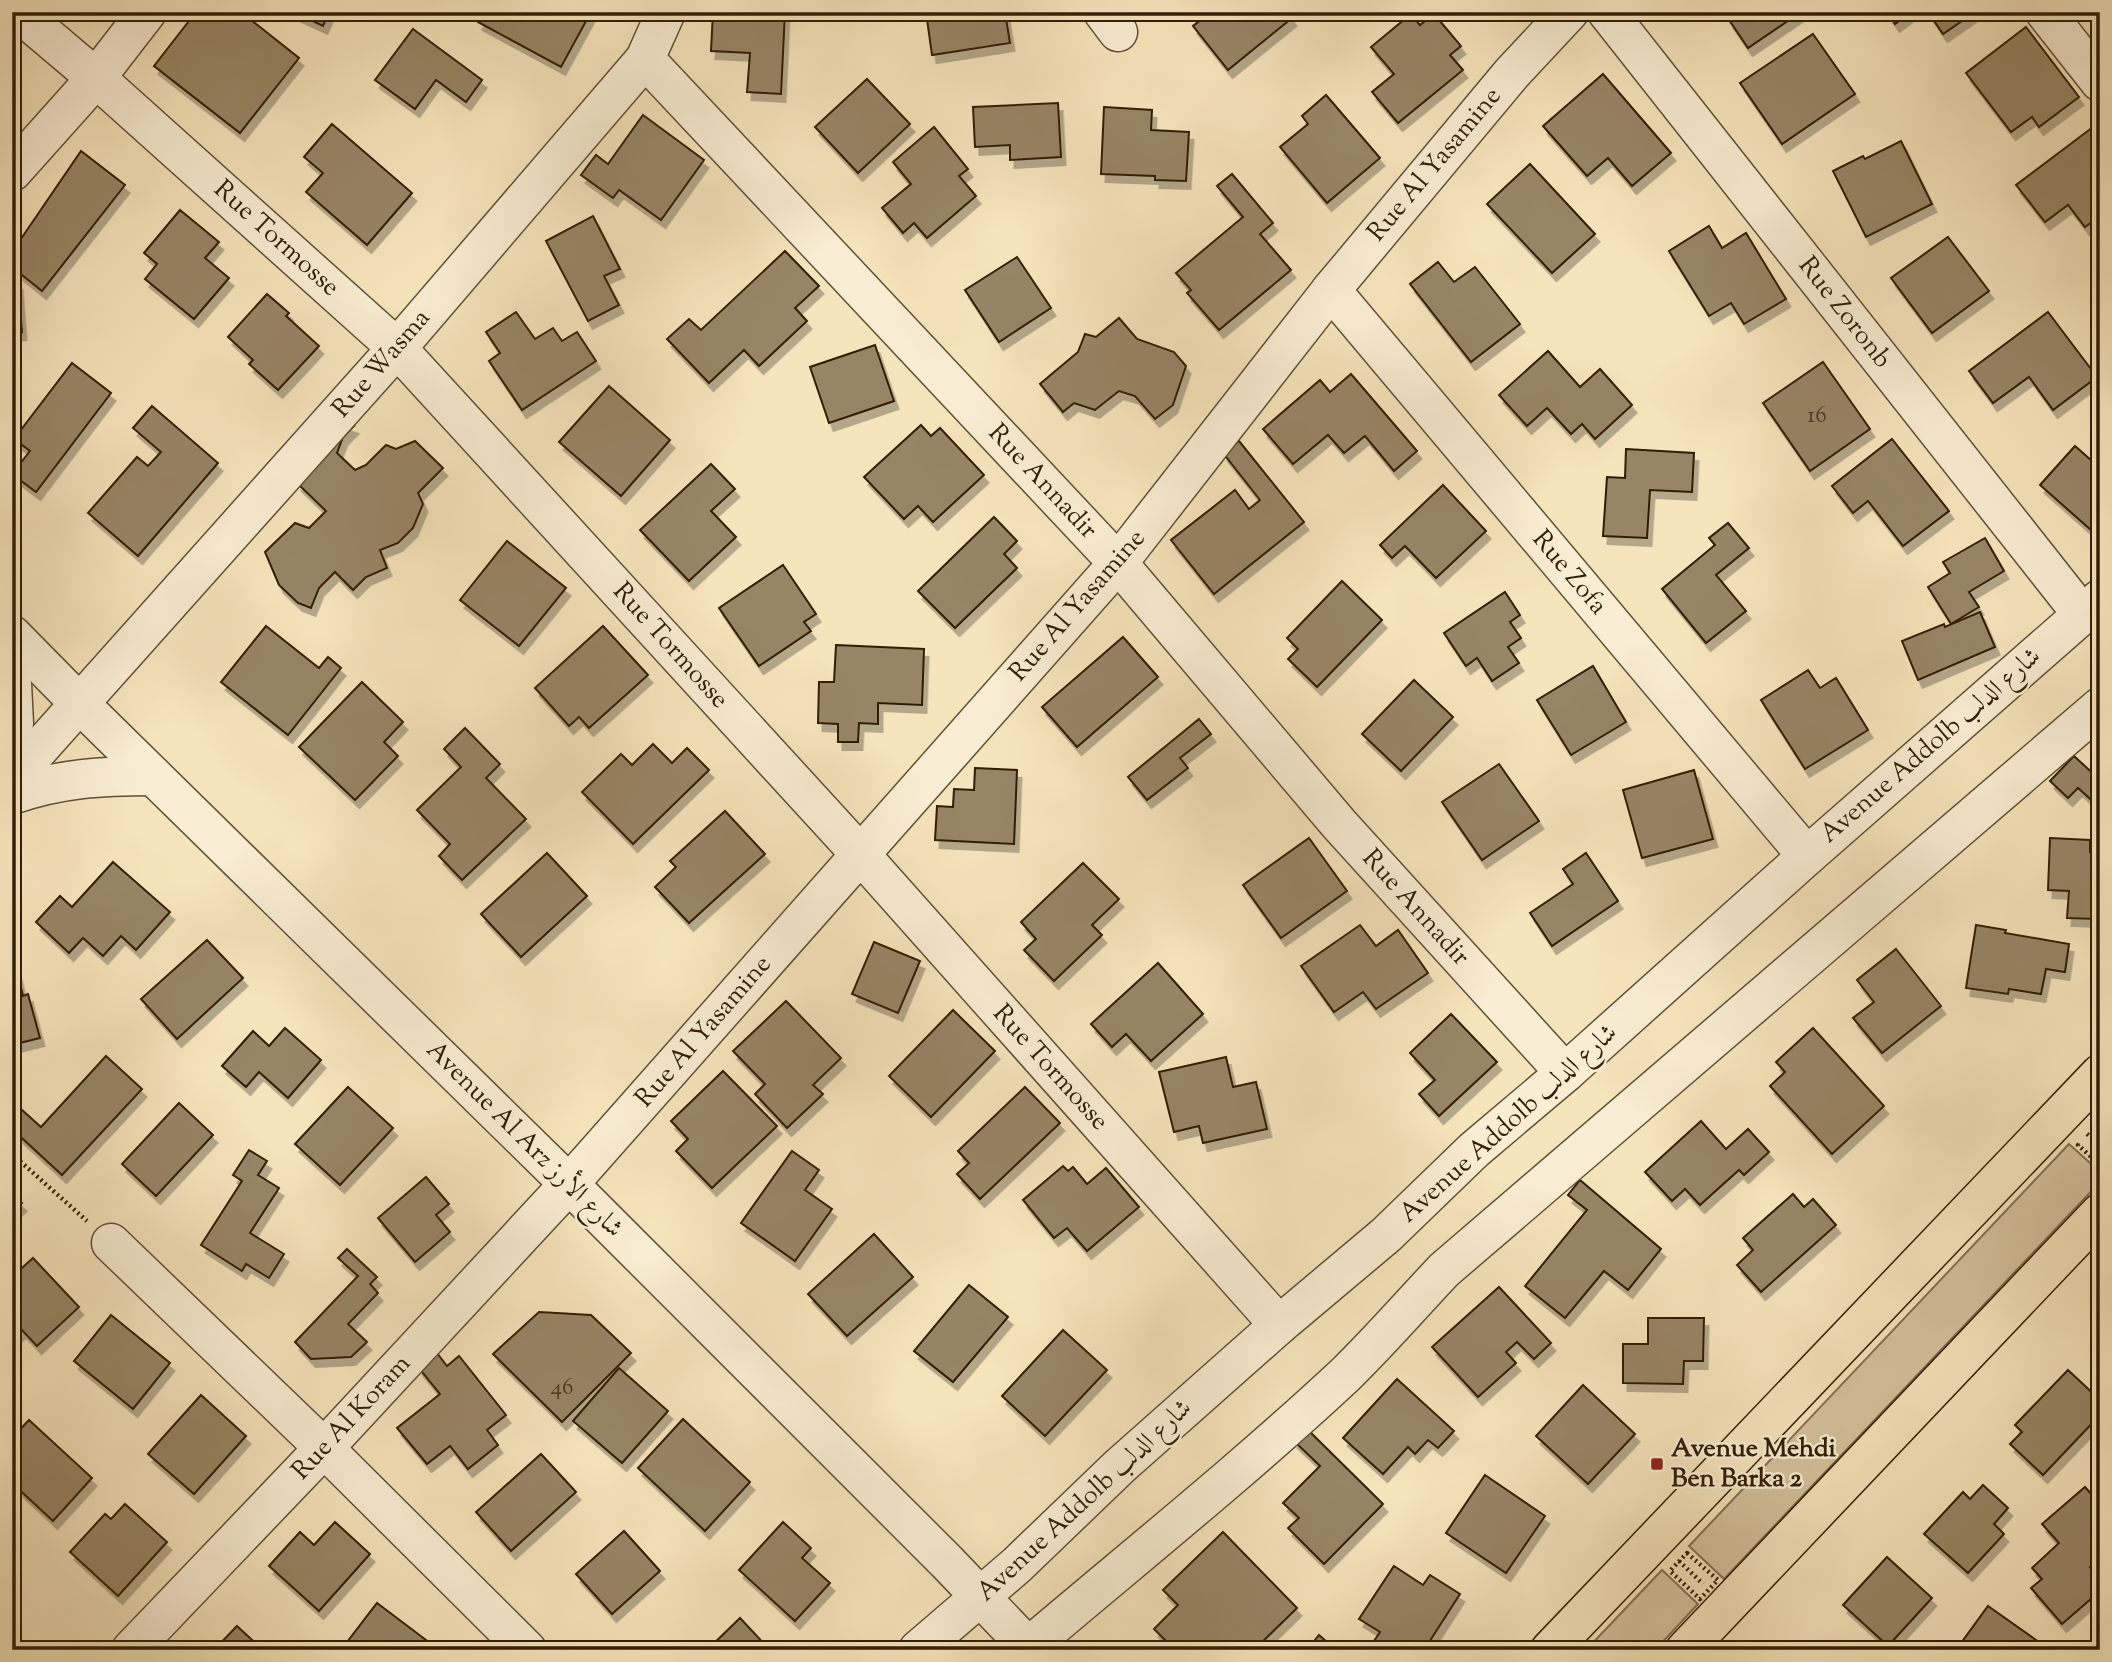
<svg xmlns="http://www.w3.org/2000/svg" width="2112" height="1662" font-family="'Sorts Mill Goudy',Amiri,serif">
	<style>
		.green { fill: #d5c29d; stroke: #837052; stroke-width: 2 }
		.building { fill: #978565; stroke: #311e06; stroke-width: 2; filter: url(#shadow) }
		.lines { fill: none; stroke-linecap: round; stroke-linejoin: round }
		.minor-casing { stroke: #625034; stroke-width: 41 }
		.major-casing { stroke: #311e06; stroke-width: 41 }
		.path { stroke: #311e06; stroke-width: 4.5; stroke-dasharray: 2 3.5; stroke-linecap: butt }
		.minor { stroke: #f9edd3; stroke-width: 38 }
		.major { stroke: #f6e4bc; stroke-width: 38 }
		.poi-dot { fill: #8f2418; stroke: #f9edd3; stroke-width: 2.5 }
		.labels { text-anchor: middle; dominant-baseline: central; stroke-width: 5; stroke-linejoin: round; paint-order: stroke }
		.number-label { font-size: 23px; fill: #4a381e }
		.street-label { font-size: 26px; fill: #311e06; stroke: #f9edd3 }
		.poi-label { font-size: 26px; font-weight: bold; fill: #311e06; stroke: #f9edd3; text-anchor: start }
	</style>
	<defs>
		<filter id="shadow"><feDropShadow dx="4.5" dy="8" stdDeviation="0" flood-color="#0004"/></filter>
	</defs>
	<rect width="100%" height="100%" fill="#f6e4bc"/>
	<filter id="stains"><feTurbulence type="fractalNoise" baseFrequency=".00286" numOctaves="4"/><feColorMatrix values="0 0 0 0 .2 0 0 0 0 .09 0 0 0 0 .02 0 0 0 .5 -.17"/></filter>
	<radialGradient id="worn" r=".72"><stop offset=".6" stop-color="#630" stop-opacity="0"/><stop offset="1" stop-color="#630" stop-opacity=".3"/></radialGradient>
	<g class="green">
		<polygon points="2069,1144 2100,1172 2100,1182 1724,1579 1689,1546"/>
		<polygon points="1662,1570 1698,1604 1655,1650 1586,1650"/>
	</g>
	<g class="building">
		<polygon points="196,12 241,12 299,58 240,133 154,66"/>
		<polygon points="293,12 329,12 323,26"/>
		<polygon points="483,12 591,12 561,67 478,22"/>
		<polygon points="713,12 785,12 781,94 747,92 750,53 711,51"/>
		<polygon points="926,12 1005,12 1010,43 932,55"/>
		<polygon points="1211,12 1287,12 1292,18 1228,70 1193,26"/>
		<polygon points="1741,12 1801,12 1748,48 1729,20"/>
		<polygon points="1887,12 1911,12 1895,24"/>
		<polygon points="1928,12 1975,12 1943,34"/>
		<polygon points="1411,14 1420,25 1434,14 1461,46 1450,55 1463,70 1398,123 1372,92 1394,74 1371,47"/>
		<polygon points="2026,27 2079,97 2039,127 2032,117 2011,132 1966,73"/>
		<polygon points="413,29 482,80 466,102 436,80 415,109 375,80"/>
		<polygon points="1813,34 1855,94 1782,144 1740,83"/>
		<polygon points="1603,74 1671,153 1632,186 1608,158 1587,176 1543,126"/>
		<polygon points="867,79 910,124 858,173 815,127"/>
		<polygon points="1326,95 1380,158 1327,203 1280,147 1308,124 1302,116"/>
		<polygon points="1058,103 1061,157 1010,160 1010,145 975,147 973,107"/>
		<polygon points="1104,107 1152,110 1151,130 1189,132 1186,181 1155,180 1155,176 1101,174"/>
		<polygon points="643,115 704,160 661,220 619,190 613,198 581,175 596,155 608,164"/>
		<polygon points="332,124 412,193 367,245 306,192 323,173 304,157"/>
		<polygon points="2097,124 2100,127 2100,216 2085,227 2068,205 2045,222 2016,185"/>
		<polygon points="934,127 968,169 959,176 976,196 927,238 914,223 903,233 882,208 911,184 893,162"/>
		<polygon points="1901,141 1932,204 1866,237 1833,171 1863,156 1865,159"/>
		<polygon points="81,151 125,185 42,291 12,267 12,252"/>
		<polygon points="1530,164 1595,234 1552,273 1487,204"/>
		<polygon points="1232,174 1273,223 1260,234 1291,270 1219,330 1187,293 1191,290 1176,273 1243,217 1217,186"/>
		<polygon points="180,210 219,242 205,258 229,278 194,319 145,279 157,264 144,253"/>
		<polygon points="593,216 620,269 604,276 619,305 588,321 546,241"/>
		<polygon points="1709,226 1722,248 1746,233 1786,299 1744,324 1731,303 1709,316 1669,251"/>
		<polygon points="1948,237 1989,291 1932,333 1891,278"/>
		<polygon points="785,251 819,286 795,308 807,321 759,366 744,350 709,383 667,339 689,319 701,330"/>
		<polygon points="1017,257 1051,308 999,342 965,290"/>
		<polygon points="1438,262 1454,282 1475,267 1520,324 1471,362 1410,284"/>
		<polygon points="18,282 22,332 12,333 12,283"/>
		<polygon points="267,294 289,313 286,316 319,346 278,390 249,364 253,360 228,337"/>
		<polygon points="516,312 535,339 553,328 562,341 577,332 596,361 522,410 489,361 500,353 486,332"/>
		<polygon points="2048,312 2097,377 2053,410 2029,377 1993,403 1969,371"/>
		<polygon points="1119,318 1137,339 1174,352 1186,366 1173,405 1155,419 1135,396 1119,391 1095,410 1074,403 1063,412 1040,384 1078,352 1085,334 1096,337"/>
		<polygon points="875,345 894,401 829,423 810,367"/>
		<polygon points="1548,351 1580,387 1600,369 1632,405 1595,439 1582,424 1571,434 1547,408 1527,426 1499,395"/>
		<polygon points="1823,362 1870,429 1810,471 1763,403"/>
		<polygon points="72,363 111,393 36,492 12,474 30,451 14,439"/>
		<polygon points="1351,374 1417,451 1394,471 1365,436 1344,453 1328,435 1293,464 1263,429 1320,380 1330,392"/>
		<polygon points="609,386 670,440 621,496 559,442"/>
		<polygon points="152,406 218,463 138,556 88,513 137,457 148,466 161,452 133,428"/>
		<polygon points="345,423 354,426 343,437 337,453 355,470 366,465 386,445 396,449 415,441 443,468 418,493 423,504 413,528 398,543 380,550 387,568 366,577 353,590 335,572 319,588 311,608 298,603 279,585 265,552 295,523 309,528 326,511 297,483"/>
		<polygon points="921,425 931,436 940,428 984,475 933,522 918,506 904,519 864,477"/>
		<polygon points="1892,439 1949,511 1903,546 1868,501 1853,513 1832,486"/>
		<polygon points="1239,441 1304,522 1214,594 1171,540 1235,490 1249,509 1260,500 1223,453"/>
		<polygon points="2075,446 2100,468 2100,538 2040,485"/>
		<polygon points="1626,449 1694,453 1692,492 1650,490 1647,538 1603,536 1607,477 1625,478"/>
		<polygon points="711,464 735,489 711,511 736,537 689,581 640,530"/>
		<polygon points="1443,485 1486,531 1436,578 1405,546 1392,558 1380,545"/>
		<polygon points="994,517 1017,541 1004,554 1017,568 955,628 918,591"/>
		<polygon points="1728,523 1749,548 1716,575 1746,611 1706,643 1662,589 1715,545 1709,538"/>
		<polygon points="1985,538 2004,571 1969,592 1979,607 1951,624 1928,587 1950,573 1943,562"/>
		<polygon points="507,541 566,588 519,646 460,600"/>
		<polygon points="783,565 816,614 804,622 811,631 759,666 719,608"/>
		<polygon points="1342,581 1382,620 1317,687 1288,659 1298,649 1287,638"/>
		<polygon points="1505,592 1520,615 1510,622 1521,638 1508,647 1519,663 1492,681 1477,658 1466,666 1444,633"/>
		<polygon points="1980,612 1995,647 1918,680 1902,641 1944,624 1945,627"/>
		<polygon points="266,626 319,668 328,657 341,668 288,735 221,682"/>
		<polygon points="603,626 648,675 589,728 579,717 569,726 535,688"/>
		<polygon points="1123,637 1158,677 1077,747 1042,707"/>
		<polygon points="836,645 924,649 922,705 878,703 878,724 859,723 858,742 838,742 838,724 818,723 819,682 834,682"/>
		<polygon points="1593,666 1626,722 1571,755 1537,700"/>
		<polygon points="1808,670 1820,688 1836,678 1868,730 1805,769 1761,700"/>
		<polygon points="1414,680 1453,717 1401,771 1362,734"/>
		<polygon points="362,682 403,722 384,742 398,756 355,800 299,747"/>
		<polygon points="1199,719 1211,734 1180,758 1188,768 1147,800 1128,777"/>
		<polygon points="465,728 500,764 486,778 526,819 462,880 439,856 450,844 417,810 461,767 444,749"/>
		<polygon points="653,744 672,763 687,748 709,770 633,844 582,792 621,754 632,765"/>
		<polygon points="2074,756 2100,780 2100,808 2078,788 2068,798 2050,781"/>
		<polygon points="1499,764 1539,821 1482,860 1442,802"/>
		<polygon points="975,768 1017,770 1014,844 935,840 937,806 953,807 954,789 974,790"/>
		<polygon points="1694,770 1713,839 1642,858 1623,790"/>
		<polygon points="725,811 765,854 689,923 655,887 676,867 670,861"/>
		<polygon points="1309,838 1347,891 1281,938 1243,885"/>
		<polygon points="2050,838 2090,840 2090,852 2100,853 2100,905 2098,905 2097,919 2067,918 2069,891 2048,890"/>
		<polygon points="547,853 587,896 521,957 481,914"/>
		<polygon points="1586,853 1618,901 1552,946 1530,913 1573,884 1563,869"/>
		<polygon points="113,862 170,912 136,950 121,936 103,956 83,938 69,953 36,922 60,896 72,907"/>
		<polygon points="1083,863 1119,899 1092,925 1102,935 1054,981 1024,950 1036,939 1021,922"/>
		<polygon points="1360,925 1376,946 1398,930 1428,973 1376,1009 1363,992 1334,1012 1301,966"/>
		<polygon points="1976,925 2006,930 2005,933 2069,944 2065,972 2046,969 2041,994 2009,989 2008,994 1966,988"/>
		<polygon points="207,940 243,978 177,1039 141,999"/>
		<polygon points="874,942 920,961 898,1013 852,994"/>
		<polygon points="1896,949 1941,1006 1882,1053 1853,1018 1874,1002 1857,980"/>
		<polygon points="1158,963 1203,1014 1151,1061 1126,1034 1112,1047 1091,1024"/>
		<polygon points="17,972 23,996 28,994 40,1038 12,1045 12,973"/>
		<polygon points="786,1001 841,1058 813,1085 823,1094 787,1128 755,1094 765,1084 733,1051"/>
		<polygon points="953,1010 995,1051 931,1117 889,1076"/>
		<polygon points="1451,1014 1497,1062 1439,1116 1419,1094 1435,1080 1410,1053"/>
		<polygon points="285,1028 321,1060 288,1098 259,1072 246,1087 222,1066 253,1031 269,1046"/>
		<polygon points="1813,1028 1884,1106 1832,1154 1770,1086 1785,1072 1776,1062"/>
		<polygon points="106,1056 142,1089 62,1175 12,1129 12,1101 41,1127"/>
		<polygon points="1226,1057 1233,1087 1256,1082 1267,1129 1203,1143 1199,1126 1174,1132 1159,1072"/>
		<polygon points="723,1071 777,1126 712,1188 676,1151 688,1139 671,1121"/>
		<polygon points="348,1087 393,1128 340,1185 295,1144"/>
		<polygon points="1025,1087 1060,1123 980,1199 957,1174 969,1163 958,1151"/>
		<polygon points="179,1103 213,1135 156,1196 122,1164"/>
		<polygon points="1701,1121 1726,1149 1748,1129 1769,1152 1744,1175 1739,1170 1700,1205 1685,1189 1672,1201 1645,1172"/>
		<polygon points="249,1150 267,1161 258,1175 279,1188 250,1233 284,1254 269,1278 246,1264 242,1271 201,1245 242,1181 233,1175"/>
		<polygon points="792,1151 819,1170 805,1190 832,1209 795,1261 741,1223"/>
		<polygon points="1063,1166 1068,1171 1073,1167 1087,1184 1106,1168 1139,1207 1087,1251 1067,1228 1054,1238 1023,1200"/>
		<polygon points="426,1177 449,1204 436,1215 450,1232 415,1262 378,1218"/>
		<polygon points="1580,1180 1661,1249 1628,1290 1604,1271 1565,1318 1525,1286 1587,1210 1568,1195"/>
		<polygon points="1793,1194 1804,1207 1813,1199 1836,1225 1761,1292 1737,1265 1753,1250 1743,1238"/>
		<polygon points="12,1195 22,1203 12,1213"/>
		<polygon points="874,1234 913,1277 847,1336 808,1294"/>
		<polygon points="347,1249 377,1277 370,1284 378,1293 348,1324 367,1342 351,1357 311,1359 295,1342 358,1276 338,1258"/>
		<polygon points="33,1258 79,1307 37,1346 22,1330 12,1338 12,1277"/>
		<polygon points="969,1285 1008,1317 953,1382 914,1351"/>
		<polygon points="1499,1287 1551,1343 1534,1359 1517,1342 1506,1352 1516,1363 1478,1397 1432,1347"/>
		<polygon points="539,1312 591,1315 631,1353 562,1422 493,1354"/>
		<polygon points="111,1315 170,1363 133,1409 74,1361"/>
		<polygon points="1648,1318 1704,1318 1703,1361 1684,1361 1683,1384 1623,1383 1623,1344 1648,1344"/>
		<polygon points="1063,1330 1107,1370 1045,1436 1002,1396"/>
		<polygon points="437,1353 447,1366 459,1356 506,1415 487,1430 498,1445 468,1469 450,1446 427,1464 397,1428 440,1394 418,1367"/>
		<polygon points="619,1368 668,1411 622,1463 573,1421"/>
		<polygon points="2068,1370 2100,1400 2100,1415 2043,1475 2010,1444 2022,1432 2015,1425"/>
		<polygon points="1397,1379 1454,1431 1438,1448 1428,1440 1415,1454 1408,1447 1383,1474 1343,1438"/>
		<polygon points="1583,1385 1635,1434 1588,1484 1536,1436"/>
		<polygon points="201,1395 246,1436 194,1494 148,1454"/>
		<polygon points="683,1419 750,1482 705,1531 638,1468"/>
		<polygon points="29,1420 92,1478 53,1521 12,1483 12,1438"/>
		<polygon points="1305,1427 1383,1504 1324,1564 1288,1528 1299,1518 1283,1503 1320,1466 1293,1440"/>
		<polygon points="541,1454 576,1492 511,1551 476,1512"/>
		<polygon points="1485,1475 1545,1516 1506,1573 1446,1533"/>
		<polygon points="1983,1485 2008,1508 1994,1524 2004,1534 1968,1573 1924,1534 1963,1492 1970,1499"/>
		<polygon points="2085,1487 2100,1504 2100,1559 2090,1567 2100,1578 2100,1591 2062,1624 2031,1588 2042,1579 2032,1568 2059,1543 2042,1524"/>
		<polygon points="125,1504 167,1542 118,1596 70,1552 105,1514 111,1519"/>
		<polygon points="335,1522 370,1554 319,1611 269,1566 300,1532 314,1545"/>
		<polygon points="783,1522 811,1548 802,1558 830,1583 795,1621 739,1570"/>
		<polygon points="624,1531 660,1571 612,1614 576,1574"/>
		<polygon points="1223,1532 1297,1608 1254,1650 1175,1650 1154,1629 1178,1605 1163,1590"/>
		<polygon points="1887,1557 1932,1598 1888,1646 1843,1605"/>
		<polygon points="1394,1566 1423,1585 1430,1575 1460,1594 1424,1650 1402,1650 1396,1646 1394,1650 1368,1650 1380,1632 1359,1619"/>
		<polygon points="377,1603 438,1649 437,1650 341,1650"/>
		<polygon points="1988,1606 2036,1640 2029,1650 1956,1650"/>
		<polygon points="740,1618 770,1650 707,1650"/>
		<polygon points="237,1626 263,1650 214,1650"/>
		<polygon points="1319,1635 1336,1650 1307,1650"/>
	</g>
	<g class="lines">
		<defs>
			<g id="minor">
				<polyline points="18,12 96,78 397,348 861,855 1279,1325"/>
				<polyline points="1103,12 1118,32"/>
				<polyline points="1607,12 2081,613"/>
				<polyline points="2045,12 2100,82"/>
				<polyline points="645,59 1118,563 1339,824 1565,1073"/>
				<polyline points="12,172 96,78 147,12"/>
				<polyline points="1331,290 1807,856"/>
				<polyline points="12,635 79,703 569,1184 947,1562 1031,1650"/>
				<polyline points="12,684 14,723 12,738"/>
				<polyline points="12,779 397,348 645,59 666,12"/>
				<path d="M12 795C60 778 103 776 153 776"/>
				<polyline points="111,1243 324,1448 527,1650"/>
				<polyline points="131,1650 324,1448 569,1184 1118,563 1331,290 1512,73 1569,12"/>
				<polyline points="918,1650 1017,1565 1120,1466 1279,1325 1386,1235 1474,1150 1565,1073 1807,856 2100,599"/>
				<path d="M1025 1650C1132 1559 1242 1471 1345 1375 1379 1342 1411 1305 1444 1270L2100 707"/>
			</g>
			<g id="major">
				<polyline points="1550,1650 2100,1074"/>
				<polyline points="1685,1650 2100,1213"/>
			</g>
		</defs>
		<use href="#minor" class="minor-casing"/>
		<use href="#major" class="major-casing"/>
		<g class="path">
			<polyline points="2087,1134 2100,1145"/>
			<polyline points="2079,1144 2078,1145 2100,1165"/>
			<polyline points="12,1154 87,1221"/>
			<polygon points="1687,1553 1718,1580 1700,1599 1670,1571"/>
			<polyline points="1679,1561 1703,1584"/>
		</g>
		<use href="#minor" class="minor"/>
		<use href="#major" class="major"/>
	</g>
	<rect class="poi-dot" x="1650" y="1457" width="14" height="14" rx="3.5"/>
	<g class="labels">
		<g class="number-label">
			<text x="1817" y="416">16</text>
			<text x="562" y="1388">46</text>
		</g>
		<g class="street-label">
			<text transform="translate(1435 165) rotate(-50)">Rue Al Yasamine</text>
			<text transform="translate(276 239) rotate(42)">Rue Tormosse</text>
			<text transform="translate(1844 313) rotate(52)">Rue Zoronb</text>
			<text transform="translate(382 364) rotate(-49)">Rue Wasma</text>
			<text transform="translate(1042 482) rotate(47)">Rue Annadir</text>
			<text transform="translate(1569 573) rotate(50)">Rue Zofa</text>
			<text transform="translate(1078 606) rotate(-49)">Rue Al Yasamine</text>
			<text transform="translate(670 646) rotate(48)">Rue Tormosse</text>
			<text transform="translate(1931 746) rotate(-41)">Avenue Addolb شارع الدلب</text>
			<text transform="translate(1415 908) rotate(48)">Rue Annadir</text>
			<text transform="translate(704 1032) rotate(-49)">Rue Al Yasamine</text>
			<text transform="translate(1050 1068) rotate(48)">Rue Tormosse</text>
			<text transform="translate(1509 1124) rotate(-42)">Avenue Addolb شارع الدلب</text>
			<text transform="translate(524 1140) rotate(45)">Avenue Al Arz شارع الأرز</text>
			<text transform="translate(352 1418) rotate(-47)">Rue Al Koram</text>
			<text transform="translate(1085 1501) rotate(-43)">Avenue Addolb شارع الدلب</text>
		</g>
		<g class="poi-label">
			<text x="1671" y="1449">Avenue Mehdi<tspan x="1671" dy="30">Ben Barka 2</tspan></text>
		</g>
	</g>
	<rect width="2112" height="1662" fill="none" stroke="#f6e4bc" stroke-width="42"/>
	<rect x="14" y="14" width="2084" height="1634" fill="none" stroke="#311e06" stroke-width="3.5"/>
	<rect x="21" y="21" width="2070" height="1620" fill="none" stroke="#311e06" stroke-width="2"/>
	<rect width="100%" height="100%" filter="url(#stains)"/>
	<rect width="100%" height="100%" fill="url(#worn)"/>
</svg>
